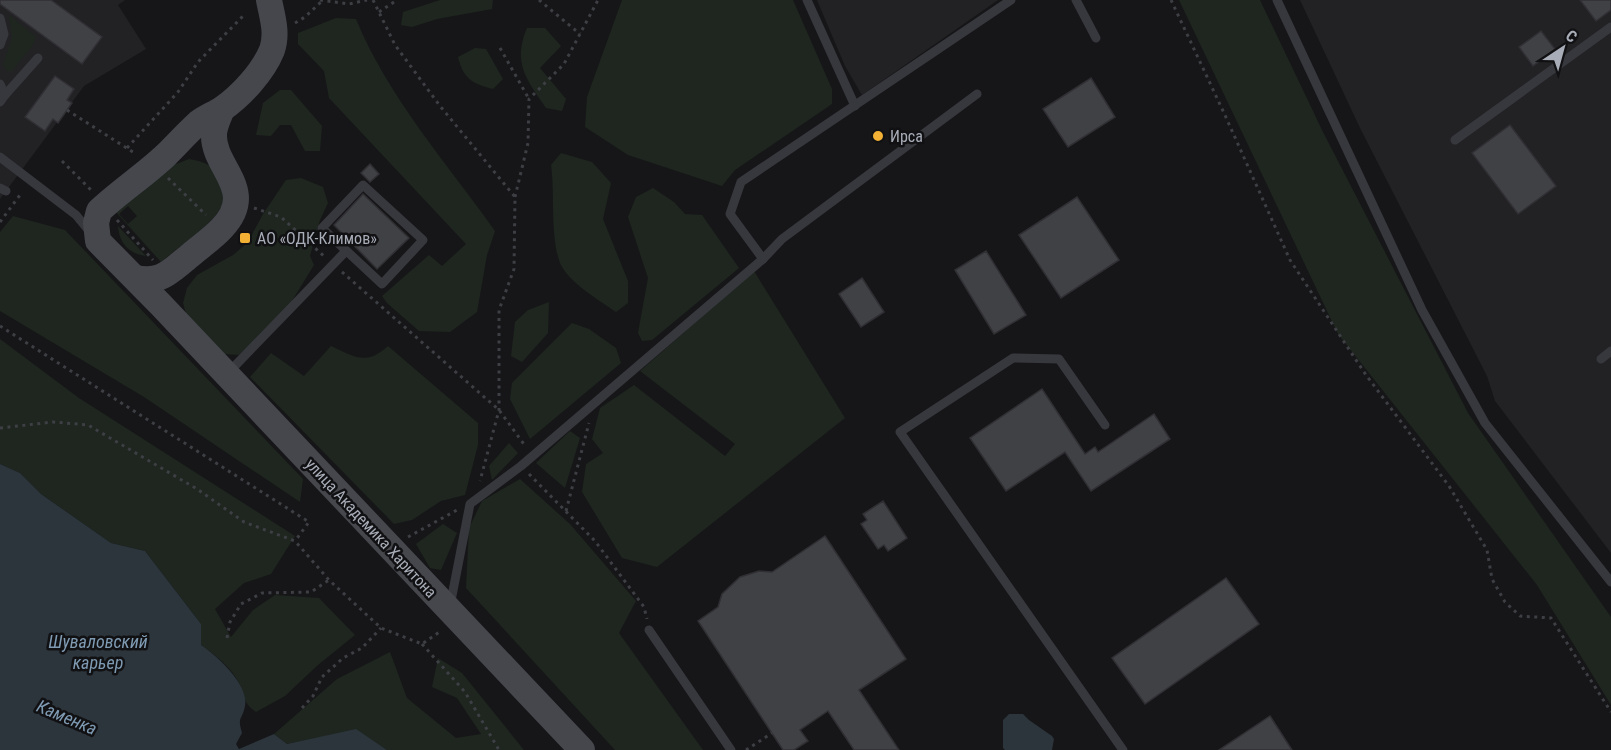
<svg xmlns="http://www.w3.org/2000/svg" width="1611" height="750" font-family="'Roboto Condensed',sans-serif">
	<style>
		.built { fill: #222225 }
		.green { fill: #1e261f; fill-rule: evenodd }
		.water { fill: #2c353c }
		.building { fill: #404145; stroke: #303034; stroke-width: 1.5 }
		.lines { fill: none; stroke-linecap: round; stroke-linejoin: round }
		.path { stroke: #3d3f44; stroke-width: 3; stroke-dasharray: 3 4.5; stroke-linecap: butt }
		.lane { stroke: #37383d; stroke-width: 9 }
		.secondary { stroke: #45474d; stroke-width: 26 }
		.poi-dot { fill: #f2b134; stroke: #111113; stroke-width: 2 }
		.labels { text-anchor: middle; dominant-baseline: central; stroke-width: 5; stroke-linejoin: round; paint-order: stroke }
		.poi-label { font-size: 16px; fill: #a8adb8; stroke: #111113; text-anchor: start }
		.street-label { font-size: 16px; fill: #a8adb8; stroke: #111113 }
		.water-label { font-size: 18px; font-style: italic; fill: #7f9bb3; stroke: #111113 }
	</style>
	<rect width="100%" height="100%" fill="#161618"/>
	<g class="built">
		<polygon points="0,0 125,0 118,5 146,49 84,86 0,199"/>
		<polygon points="817,0 998,0 862,95 845,66"/>
		<polygon points="1300,0 1611,0 1611,553 1495,401 1487,376 1360,128"/>
	</g>
	<g class="green">
		<polygon points="440,0 493,0 492,9 437,19 412,27 401,25 403,12"/>
		<polygon points="622,0 793,0 832,89 832,104 735,170 722,186 628,155 585,127 587,97"/>
		<polygon points="1179,0 1260,0 1323,132 1468,413 1611,617 1611,705 1537,585 1338,334"/>
		<polygon points="9,15 36,37 33,45 12,71 7,71 3,65 12,38"/>
		<path d="M336 18 356 19C388 97 446 162 495 231L487 255 477 312 450 332 419 331 387 303 382 296 429 255 442 266 466 244 329 98 324 71 298 44V33Z"/>
		<path d="M527 28H545L561 46 540 68 566 99 562 111 546 108C527 80 512 63 527 28Z"/>
		<path d="M475 48 486 49 503 79 493 89C472 84 463 78 458 57Z"/>
		<polygon points="280,90 291,90 322,126 320,151 305,151 291,125 280,125 271,136 256,135 263,103"/>
		<path d="M561 153 592 162 611 183 603 219 628 281V303L616 312C599 300 568 282 560 263 550 236 555 194 551 165Z"/>
		<path d="M189 159C202 161 219 166 221 181 222 188 225 198 223 204 217 221 176 249 161 262L116 212 171 166ZM128 206 137 216 128 224 119 214Z"/>
		<polygon points="301,178 323,187 328,203 320,220 310,256 314,265 287,309 239,355 224,354 187,317 183,303 187,288 197,275 233,255 248,242 263,214 286,180"/>
		<polygon points="653,188 674,202 685,214 702,215 739,268 652,340 642,341 638,333 648,278 628,217 636,197"/>
		<polygon points="13,216 65,230 303,479 300,502 144,397 0,311 0,232"/>
		<path d="M118 226 146 256C129 254 119 243 118 226Z"/>
		<polygon points="754,271 845,418 657,567 622,558 582,492 586,464 603,453 592,439 600,408 634,385 725,456 735,444 640,371"/>
		<polygon points="549,302 548,333 522,362 511,356 515,322 528,310"/>
		<polygon points="572,323 589,329 616,348 621,363 530,439 510,399 512,383"/>
		<path d="M0 339 79 398 295 536 271 574 244 583 215 609 231 637 253 610 275 595 319 598 355 635 318 665 285 696 256 712C241 701 246 697 239 683 232 668 214 654 201 645V624L145 551 111 543 41 494 20 473 0 464Z"/>
		<path d="M331 346C355 357 366 366 388 346L478 423V445L465 495 441 501 412 520 394 524 250 377 271 353 304 376Z"/>
		<polygon points="570,431 580,438 565,488 536,463"/>
		<polygon points="509,443 518,453 492,480 489,466"/>
		<polygon points="520,479 570,524 636,601 619,633 703,750 615,750 466,588 469,528 482,501"/>
		<polygon points="443,524 457,533 441,570 430,568 416,544"/>
		<polygon points="390,652 407,698 456,738 481,734 457,698 432,687 438,658 462,673 524,750 387,750 356,730 287,744 274,734 337,679"/>
	</g>
	<g class="water">
		<path d="M0 464 20 473 41 494 111 543 145 551 201 624V645C217 656 249 684 245 706 242 721 237 716 242 733L236 744 239 749 274 734 287 744 356 729 387 750H0Z"/>
		<polygon points="1009,714 1023,714 1029,720 1052,736 1054,739 1052,750 1005,750 1003,748 1003,720"/>
	</g>
	<g class="building">
		<polygon points="0,0 51,0 102,37 82,64 0,4"/>
		<polygon points="1580,0 1611,0 1611,10 1596,21"/>
		<polygon points="1541,31 1555,49 1533,66 1519,47"/>
		<polygon points="55,76 74,89 67,100 72,103 58,123 53,119 45,131 25,117"/>
		<polygon points="1091,78 1115,117 1068,147 1043,109"/>
		<polygon points="1510,125 1556,186 1518,214 1472,153"/>
		<polygon points="370,164 379,174 370,182 361,173"/>
		<polygon points="363,194 409,238 377,269 334,225"/>
		<polygon points="1077,197 1119,260 1061,298 1019,235"/>
		<polygon points="986,251 1026,315 994,334 955,270"/>
		<polygon points="862,278 884,312 861,327 839,294"/>
		<polygon points="1042,389 1085,454 1095,447 1098,452 1154,414 1170,439 1091,491 1065,452 1006,491 970,438"/>
		<polygon points="883,501 907,538 888,551 884,545 878,549 861,524 867,520 863,514"/>
		<polygon points="825,536 906,659 859,690 899,750 854,750 828,711 800,730 808,741 794,750 783,750 698,621 718,607 722,594 740,577 759,571 772,572"/>
		<polygon points="1226,578 1259,624 1145,704 1112,658"/>
		<polygon points="1270,716 1292,750 1219,750"/>
	</g>
	<g class="lines">
		<g class="path">
			<polyline points="320,0 349,4 367,0"/>
			<polyline points="373,0 395,45 440,106 515,197 514,269 499,310 499,410 480,481"/>
			<polyline points="539,0 580,34"/>
			<polyline points="1171,0 1224,113 1290,260 1366,375 1449,486 1487,550 1492,579 1505,602 1520,616 1551,618 1611,712"/>
			<polyline points="379,12 397,0"/>
			<polyline points="295,23 305,17 322,1"/>
			<polyline points="500,48 529,99"/>
			<polyline points="67,110 136,154"/>
			<polyline points="127,148 178,92 198,62 244,15"/>
			<polyline points="62,161 92,191"/>
			<polyline points="168,178 206,215"/>
			<polyline points="515,197 528,143 529,99 564,64 598,0"/>
			<polyline points="254,208 281,217 326,258"/>
			<polyline points="117,220 153,260"/>
			<polyline points="0,222 20,195"/>
			<polyline points="342,272 499,410 526,447"/>
			<polyline points="0,326 309,522 295,541"/>
			<polyline points="0,428 53,422 88,425 197,489 244,522 295,541 329,580 381,628 422,644 441,631"/>
			<polyline points="529,474 595,541 644,607 647,619"/>
			<polyline points="566,511 589,423"/>
			<polyline points="408,537 457,510"/>
			<polyline points="227,638 230,622 241,604 262,593 311,592 329,580"/>
			<polyline points="422,644 465,692 499,750"/>
			<polyline points="302,708 313,696 322,677 343,658 362,648 381,628"/>
			<polyline points="746,750 772,733"/>
		</g>
		<g class="lane">
			<polyline points="807,0 855,106"/>
			<polyline points="1076,0 1096,38"/>
			<polyline points="1277,0 1422,310 1485,423 1611,582"/>
			<polyline points="0,18 4,34 0,45"/>
			<polyline points="0,84 5,95 0,102"/>
			<polyline points="5,95 38,58"/>
			<polyline points="1455,140 1611,27"/>
			<polyline points="0,157 76,215 90,232"/>
			<polygon points="363,185 423,240 382,284 322,228"/>
			<polyline points="0,188 6,191"/>
			<polyline points="763,259 782,239 977,94"/>
			<polyline points="1601,359 1611,351"/>
			<polyline points="228,373 346,251"/>
			<polyline points="1105,425 1059,359 1013,358 900,432 1123,750"/>
			<polyline points="450,606 470,504 521,466 763,259 730,214 741,182 1011,0"/>
			<polyline points="649,630 731,750"/>
		</g>
		<g class="secondary">
			<path d="M269 0C272 16 278 33 272 50 263 72 241 96 222 109 214 114 206 117 198 123 187 133 177 144 166 155 145 175 120 191 99 211L96 223 98 241 161 305 582 750"/>
			<path d="M135 278C161 283 168 273 187 258 198 248 212 239 222 228 258 190 213 168 214 135 214 126 219 117 222 109"/>
		</g>
	</g>
	<g class="poi-dot">
		<circle cx="878" cy="136" r="6"/>
		<rect x="239" y="232" width="12" height="12" rx="3"/>
	</g>
	<g class="labels">
		<g class="poi-label">
			<text x="890" y="136">Ирса</text>
			<text x="257" y="238">АО «ОДК-Климов»</text>
		</g>
		<g class="street-label">
			<text transform="translate(371 528) rotate(47)">улица Академика Харитона</text>
		</g>
		<g class="water-label">
			<text x="98" y="641">Шуваловский<tspan x="98" dy="21">карьер</tspan></text>
			<text transform="translate(67 717) rotate(23)">Каменка</text>
		</g>
	</g>
	<g transform="translate(1563 48) rotate(36)" stroke="#111113" stroke-width="4.5" paint-order="stroke">
	<path d="M0-4.5L10 22L0 15L-10 22Z" fill="#a8adb8"/>
	<text y="-9" font-size="16" font-weight="bold" text-anchor="middle" fill="#a8adb8">С</text>
	</g>
</svg>
